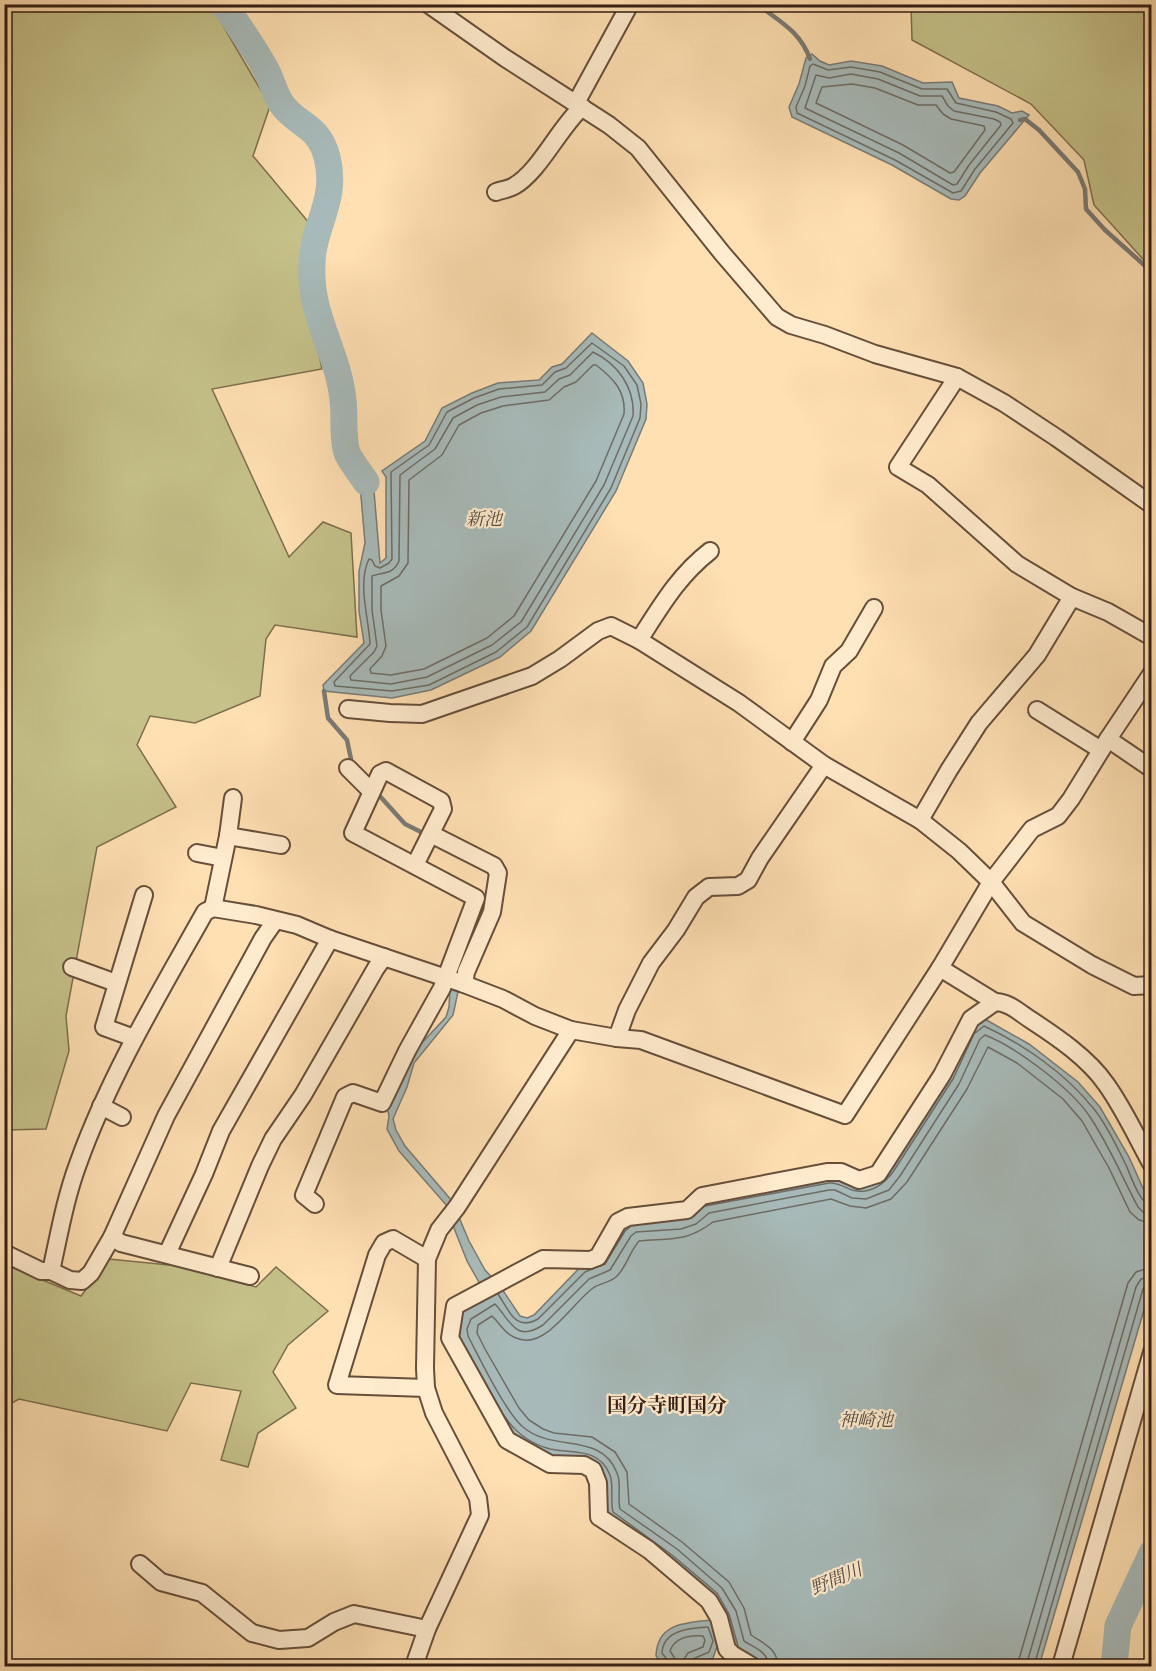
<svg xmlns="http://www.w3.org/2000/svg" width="1156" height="1671" font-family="'IM FELL Great Primer','Noto Serif JP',serif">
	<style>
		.green { fill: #c5c189; stroke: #7c6f4e; stroke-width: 1.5 }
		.water { fill: #a7bab9; stroke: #797b77; stroke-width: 1.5 }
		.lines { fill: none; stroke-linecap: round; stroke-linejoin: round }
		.shore { stroke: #6d6c66; stroke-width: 1.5 }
		.stream { stroke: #797b77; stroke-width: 4.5 }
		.river { stroke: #a7bab9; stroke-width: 27 }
		.minor-casing { stroke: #664e3b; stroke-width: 20 }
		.minor { stroke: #ffebcd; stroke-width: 16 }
		.labels { text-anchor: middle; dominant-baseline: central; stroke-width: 4.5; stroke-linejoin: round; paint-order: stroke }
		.water-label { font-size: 18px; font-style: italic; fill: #564c45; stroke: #ffebcd }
		.quarter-label { font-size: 20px; font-weight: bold; fill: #331d13; stroke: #ffebcd }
	</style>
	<rect width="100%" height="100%" fill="#ffe0b2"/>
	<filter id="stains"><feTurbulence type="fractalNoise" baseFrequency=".00333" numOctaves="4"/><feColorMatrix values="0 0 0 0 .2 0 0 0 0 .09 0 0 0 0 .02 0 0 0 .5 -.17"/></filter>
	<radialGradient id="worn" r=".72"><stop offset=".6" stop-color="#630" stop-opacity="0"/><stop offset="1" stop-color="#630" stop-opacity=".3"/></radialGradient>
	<g class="green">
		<polygon points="4,5 211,5 270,106 253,156 310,224 301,263 322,369 212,389 289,557 323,522 351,533 357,637 275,625 266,639 260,696 195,723 150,716 137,745 176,807 97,847 66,1016 69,1051 46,1129 5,1130"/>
		<polygon points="950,5 1151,5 1151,268 1094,205 1084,160 1031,104 912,40 911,5"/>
		<polygon points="109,1259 179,1266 256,1287 276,1267 328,1311 288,1345 273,1372 296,1408 258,1433 248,1467 221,1460 241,1391 191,1383 167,1431 19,1399 5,1407 4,1264 81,1296"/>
	</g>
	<g class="water">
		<polygon points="812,54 820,61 829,65 851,61 882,66 923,83 952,82 959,98 998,106 1012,113 1022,111 1029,115 980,173 965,196 959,200 951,199 892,165 792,117 789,107 799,84 806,58"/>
		<polygon points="592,333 628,361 643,383 647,404 646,419 616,491 531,631 500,657 431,690 392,698 324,691 323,685 364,643 359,611 359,571 365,543 360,484 373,479 380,563 386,558 386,477 382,471 425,441 442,408 472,393 498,383 539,380 552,367 562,364"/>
		<polygon points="450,988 458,992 453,1015 414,1063 407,1087 393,1119 396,1130 405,1146 452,1201 469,1241 485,1270 500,1286 520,1316 527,1318 534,1315 620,1226 702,1201 828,1177 866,1185 969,1031 983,1018 1029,1044 1078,1082 1100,1107 1129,1157 1151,1206 1151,1278 1146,1303 1039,1666 757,1666 733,1651 723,1616 607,1514 605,1478 597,1466 567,1457 549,1455 515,1438 455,1340 460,1310 485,1293 467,1261 452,1223 448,1207 399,1151 387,1129 389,1116 387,1107 399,1076 419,1046 446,1017 449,1007"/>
		<path d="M713 1620 719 1641 713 1658 691 1666H665L656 1656C657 1622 687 1623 713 1620Z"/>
	</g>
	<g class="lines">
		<g class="shore">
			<polygon points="813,64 828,70 851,67 880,72 922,89 947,89 956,103 996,112 1011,119 1013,123 975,169 961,191 953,193 895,160 797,113 796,107 805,86 810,66"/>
			<polygon points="851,74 878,79 920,96 942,96 948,106 954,111 994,119 1000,122 1001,125 969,165 957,184 953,185 899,153 805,108 816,75 829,78"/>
			<polygon points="852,84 875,88 918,105 936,105 943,114 951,119 984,126 985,130 954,172 950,173 903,145 816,103 822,87"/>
			<path d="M592 343 624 366 637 385 641 404 640 418 611 488 527 627 496 652 429 685 392 691 335 686 334 682 370 644C369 619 357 583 369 559L372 560 375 566 380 568 389 563 392 559 391 472 429 445 447 412 474 398 499 389 542 385 555 372 566 368Z"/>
			<path d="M593 352C618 364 635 388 633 416L604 485 521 622 492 645 427 677 391 684 351 680 350 676 374 652 377 646 372 610V576C383 572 393 575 399 561L400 475 435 449 453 418 477 405 501 397 545 392 559 379 570 375Z"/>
			<path d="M593 365H596C613 378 626 391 624 414L596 481 514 616 487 638 424 669 391 675 371 673 370 669 382 656 386 646 381 610V586L399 576 408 563 409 480 442 455 459 425 481 413 503 406 549 400 564 387 576 382Z"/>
			<path d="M705 1206 829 1183C838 1182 843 1187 852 1190 870 1195 883 1185 893 1172L953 1079 974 1034 984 1026C1025 1045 1066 1074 1094 1109 1107 1125 1117 1147 1126 1165 1131 1176 1140 1205 1152 1206"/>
			<path d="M498 1294C509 1310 515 1332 538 1319L585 1272 605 1264 625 1231 630 1227"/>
			<path d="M505 1417C516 1433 531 1444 550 1449 573 1454 599 1447 610 1475 614 1486 610 1500 613 1512L672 1555 717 1593 729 1614 738 1646"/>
			<path d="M669 1666V1662L662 1653C663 1630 690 1628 708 1627L713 1641 709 1652 693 1659 690 1666"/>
			<path d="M677 1666 679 1665 670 1651C675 1637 689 1635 703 1636L705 1640 703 1647 688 1653 680 1665 682 1666"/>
			<path d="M769 1666C768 1652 755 1648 744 1641L736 1611 722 1588 677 1549 620 1509C617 1498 622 1484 617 1473 601 1431 553 1453 523 1427 506 1413 479 1357 468 1336L467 1329 471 1319 495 1304C511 1321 515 1343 543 1325L589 1279 610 1270 631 1236 636 1232 681 1229 696 1224 709 1213 829 1190H835L852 1198 866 1199 889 1190 900 1176 959 1084 980 1039 985 1035C1016 1047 1072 1089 1090 1117 1109 1145 1122 1177 1138 1207L1143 1212 1152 1214"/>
			<path d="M778 1666C777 1648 764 1644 751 1635L744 1608 729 1582 682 1542 629 1504 627 1472 615 1452 592 1437 554 1433 543 1429 529 1420 519 1408 485 1349 477 1333 478 1325 492 1316C503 1327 507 1338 524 1340 549 1343 574 1302 593 1288 600 1283 610 1283 617 1276 627 1266 630 1251 639 1241 671 1238 687 1242 713 1222L831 1199 850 1206 866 1208 891 1199 907 1182 967 1089 988 1047 1017 1063 1063 1099 1082 1121 1109 1168 1130 1212 1139 1220 1152 1223"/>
			<polyline points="1017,1666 1128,1283 1136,1272 1152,1267"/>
			<polyline points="1026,1666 1136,1287 1141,1279 1152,1277"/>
			<polyline points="1034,1666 1143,1289 1146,1285 1152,1284"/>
		</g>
		<g class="stream">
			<path d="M757 4C780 22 800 31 810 59"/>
			<polyline points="1020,120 1025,119 1039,130 1078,172 1085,189 1086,209 1105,230 1152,272"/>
			<polyline points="324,691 328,718 347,740 352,764"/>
			<polyline points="377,793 405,824 427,835"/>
			<polyline points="469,945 487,896"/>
		</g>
		<g class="river">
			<path d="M224 4C238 26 254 47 266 70 272 80 274 93 281 103 296 126 318 123 327 157 338 201 313 224 312 264 309 316 338 351 343 400 345 415 342 442 348 455 353 464 360 473 366 482"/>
			<polyline points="1114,1666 1118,1626 1152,1553"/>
		</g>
		<defs>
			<g id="minor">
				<polyline points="428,4 505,58 609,125 638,148 722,253 777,317 791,325 825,335 875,354 957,377 1004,403 1057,438 1152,505"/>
				<polyline points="576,103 630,4"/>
				<path d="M496 192C501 190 509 189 514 186 539 172 559 128 582 107"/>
				<polyline points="957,377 898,467 928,485 1017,564 1072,597 1108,612 1152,637"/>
				<path d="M639 640C661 606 678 576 710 551"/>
				<polyline points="1152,673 1108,739 1152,769"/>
				<polyline points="348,709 390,713 422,714 532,676 560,659 598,631 611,626 639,640 739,703 824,765 920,820 959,851 991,882 1023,923 1092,965 1134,986 1152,985"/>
				<polyline points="1037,710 1101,750"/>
				<polyline points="792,742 819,700 833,666 849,651 874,608"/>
				<polyline points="348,768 371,791"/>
				<polyline points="920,820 949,770 979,723 1037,655 1072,597"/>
				<polyline points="431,834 494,866 498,873 492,912 466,972 464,984"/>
				<polyline points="228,836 281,845"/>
				<polyline points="197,853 223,858"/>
				<polyline points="213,908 228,836 233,798"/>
				<polyline points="72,967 116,983"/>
				<path d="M940 968 995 1002C1009 1002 1020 1013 1031 1020 1057 1037 1088 1058 1106 1084 1124 1109 1137 1138 1152 1165"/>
				<polyline points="134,1038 104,1027 144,895"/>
				<polyline points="617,1038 627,1010 651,963 676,930 696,897 709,887 738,886 748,880 760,858 824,765"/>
				<polyline points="101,1106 122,1117"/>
				<polyline points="315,1204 304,1195 345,1097 353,1093 382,1103 407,1051 442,988 476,898 353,833 380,774 386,771 441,801 443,809 415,865"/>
				<polyline points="112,1237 121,1243 250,1276"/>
				<polyline points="4,1253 41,1271 51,1271 70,1280 82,1281 91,1273 112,1237 166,1116 263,938 275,921"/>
				<polyline points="167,1254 204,1174 221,1131 330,939"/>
				<polyline points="218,1268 260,1166 273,1139 303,1095 376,968 384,957"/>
				<path d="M51 1271C59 1235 65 1199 78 1164 110 1075 159 994 205 912L213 908 256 915 297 925 330 939 464 984 503 999 535 1016 571 1030"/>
				<polyline points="426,1388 337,1385 377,1255 384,1243 393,1239 427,1259"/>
				<polyline points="140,1564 161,1582 202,1593 252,1633 279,1640 308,1638 334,1622 354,1614 427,1629"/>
				<polyline points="414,1666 427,1629 480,1515 478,1498 434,1413 426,1388 425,1368 427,1259 439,1230 457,1207 571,1030 617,1038 641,1040 845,1115 940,968 991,882 1032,829 1058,816 1071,799 1108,739"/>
				<polyline points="752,1666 732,1654 727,1649 719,1618 709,1601 649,1550 599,1517 598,1483 593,1470 584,1465 550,1464 507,1440 450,1338 455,1306 543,1259 590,1260 598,1257 618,1222 628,1217 687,1210 702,1196 827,1172 841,1172 859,1180 878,1174 942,1075 971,1019 995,1002"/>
				<polyline points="1061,1666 1152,1352"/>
			</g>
		</defs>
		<use href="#minor" class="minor-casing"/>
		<use href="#minor" class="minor"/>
	</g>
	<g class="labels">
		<g class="water-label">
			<text x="484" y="519">新池</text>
			<text x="866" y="1420">神崎池</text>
			<text transform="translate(836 1579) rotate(-23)">野間川</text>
		</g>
		<g class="quarter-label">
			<text x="667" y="1405">国分寺町国分</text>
		</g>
	</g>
	<rect width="1156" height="1671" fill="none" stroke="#ffe0b2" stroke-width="24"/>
	<rect x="6" y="6" width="1144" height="1659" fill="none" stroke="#331d13" stroke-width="3"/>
	<rect x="12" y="12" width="1132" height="1647" fill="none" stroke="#331d13" stroke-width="1.5"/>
	<rect width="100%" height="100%" filter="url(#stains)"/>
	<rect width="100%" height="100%" fill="url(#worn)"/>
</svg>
